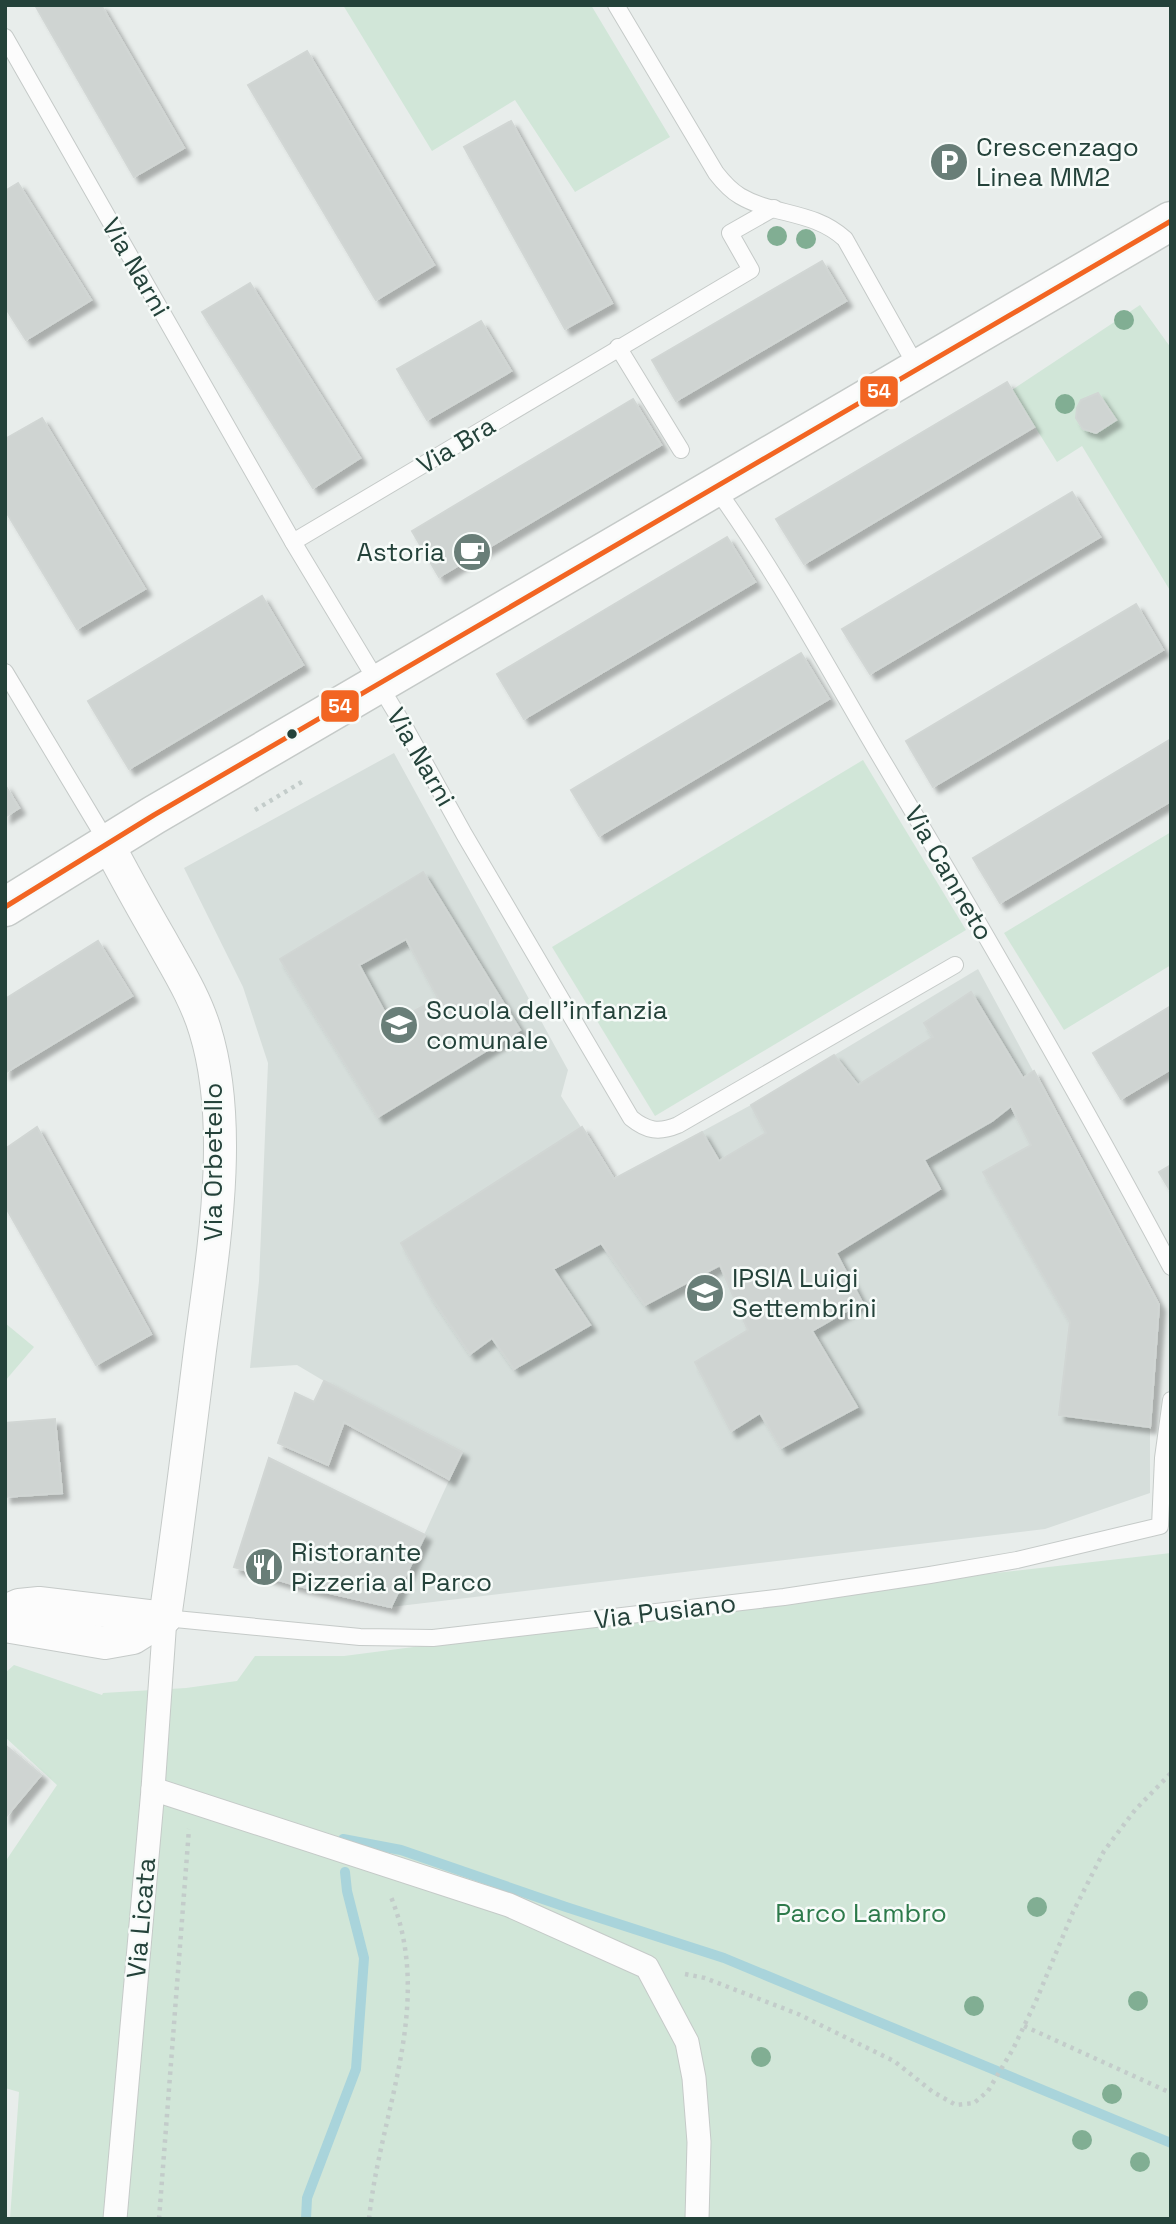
<svg xmlns="http://www.w3.org/2000/svg" width="1176" height="2224" font-family="'Space Grotesk',sans-serif">
	<style>
		.built { fill: #d6dedb }
		.green { fill: #d1e6d8 }
		.lines { fill: none; stroke-linecap: round; stroke-linejoin: round }
		.stream { stroke: #a9d4db; stroke-width: 10 }
		.building { fill: #cfd4d2; stroke: #d1d6d4; stroke-width: 2; fill-rule: evenodd; filter: url(#shadow) }
		.service-casing { stroke: #c5cac8; stroke-width: 18 }
		.pedestrian-casing { stroke: #c5cac8; stroke-width: 25 }
		.minor-casing { stroke: #c5cac8; stroke-width: 34 }
		.tertiary-casing { stroke: #c5cac8; stroke-width: 41 }
		.path { stroke: #c3ccca; stroke-width: 4.5; stroke-dasharray: 3.5 5; stroke-linecap: butt }
		.service { stroke: #fcfcfc; stroke-width: 16 }
		.pedestrian { stroke: #fcfcfc; stroke-width: 23 }
		.minor { stroke: #fcfcfc; stroke-width: 32 }
		.tertiary { stroke: #fcfcfc; stroke-width: 38 }
		.bus-1-casing { stroke: #f7fbf9; stroke-width: 10 }
		.bus-1 { stroke: #f26522; stroke-width: 5 }
		.tree { fill: #81ae93 }
		.bus-dot { fill: #24423a; stroke: #f7fbf9; stroke-width: 2.5 }
		.labels { text-anchor: middle; dominant-baseline: central; stroke-width: 5; stroke-linejoin: round; paint-order: stroke }
		.poi-label { font-size: 26px; fill: #24423a; stroke: #f7fbf9; text-anchor: start }
		.street-label { font-size: 26px; fill: #24423a; stroke: #f7fbf9 }
		.park-label { font-size: 26px; fill: #2d7a4b; stroke: #f7fbf9 }
		.line-badge { stroke: #f7fbf9; stroke-width: 2.5 }
		.badge-label { font-size: 19px; text-anchor: middle; font-weight: bold; fill: #fff }
	</style>
	<defs>
		<filter id="shadow"><feDropShadow dx="6" dy="6" stdDeviation="2" flood-color="#0004"/></filter>
	</defs>
	<rect width="100%" height="100%" fill="#e8edeb"/>
	<polygon class="built" points="394,753 568,1070 561,1096 614,1179 751,1105 978,969 1159,1305 1150,1427 1150,1493 1045,1529 391,1607 462,1452 324,1381 297,1365 250,1368 259,1281 268,1063 243,987 184,868"/>
	<g class="green">
		<polygon points="343,5 591,5 670,137 575,192 515,100 432,151"/>
		<polygon points="1140,305 1171,348 1171,592 1082,446 1057,462 1012,390"/>
		<polygon points="863,760 966,930 655,1116 552,947"/>
		<polygon points="1171,832 1171,965 1064,1030 1004,933"/>
		<polygon points="5,1323 34,1347 5,1381"/>
		<polygon points="1171,1553 1171,2219 10,2219 19,2092 5,2088 5,1862 57,1785 5,1737 5,1673 14,1665 102,1695 103,1693 186,1688 237,1681 255,1656 344,1656 899,1584"/>
	</g>
	<g class="lines">
		<g class="stream">
			<polyline points="344,1846 343,1839 401,1850 566,1907 724,1958 1171,2143"/>
			<polyline points="306,2219 307,2198 356,2069 364,1958 347,1891 345,1872"/>
		</g>
	</g>
	<g class="building">
		<polygon points="35,5 101,5 184,148 134,177"/>
		<polygon points="307,51 434,265 376,300 248,85"/>
		<polygon points="511,121 612,303 565,329 464,147"/>
		<polygon points="18,183 91,300 26,340 5,307 5,191"/>
		<polygon points="822,261 846,301 676,401 652,360"/>
		<polygon points="250,283 360,458 313,488 202,312"/>
		<polygon points="481,321 511,371 427,420 397,369"/>
		<polygon points="1007,382 1034,427 804,564 776,519"/>
		<polygon points="1098,393 1116,420 1096,433 1083,429 1076,418 1077,408 1081,400"/>
		<polygon points="633,399 661,445 439,577 412,531"/>
		<polygon points="42,418 145,589 77,629 5,510 5,439"/>
		<polygon points="1072,492 1100,537 870,674 842,629"/>
		<polygon points="727,537 755,582 524,719 497,674"/>
		<polygon points="262,596 303,665 129,769 88,701"/>
		<polygon points="1136,604 1163,650 933,787 906,741"/>
		<polygon points="801,653 829,699 599,836 571,790"/>
		<polygon points="1171,739 1171,801 1000,903 973,858"/>
		<polygon points="5,785 19,808 5,817"/>
		<path d="M423 872 520 1030 378 1117 280 959ZM406 939 438 998 391 1024 359 965Z"/>
		<polygon points="98,941 132,996 5,1073 5,999"/>
		<polygon points="971,992 1023,1078 1034,1071 1159,1305 1150,1427 1059,1415 1070,1322 983,1172 1031,1145 1011,1106 992,1121 924,1160 940,1189 836,1253 862,1302 812,1331 857,1407 781,1448 760,1413 731,1431 695,1362 748,1330 720,1265 645,1305 601,1243 553,1269 590,1325 514,1369 492,1338 470,1354 430,1295 401,1243 582,1127 614,1179 702,1132 719,1161 766,1133 751,1105 834,1055 858,1085 933,1037 924,1023"/>
		<polygon points="1171,1006 1171,1069 1121,1099 1093,1053"/>
		<polygon points="37,1127 151,1334 96,1365 5,1206 5,1149"/>
		<polygon points="1171,1165 1171,1192 1159,1172"/>
		<polygon points="324,1381 462,1452 449,1479 344,1422 328,1465 278,1443 295,1393 314,1402"/>
		<polygon points="55,1419 62,1493 5,1497 5,1423"/>
		<polygon points="269,1458 425,1535 391,1607 299,1586 234,1567"/>
		<polygon points="5,1745 41,1775 5,1818"/>
	</g>
	<g class="lines">
		<defs>
			<g id="service">
				<path d="M616 5 716 173C723 182 730 190 740 196 774 216 813 210 845 239L918 369"/>
				<path d="M5 37 293 542 407 731 464 834 631 1118C647 1131 659 1133 678 1125L955 965"/>
				<polyline points="618,347 681,450"/>
				<path d="M715 487C776 572 825 663 878 753 979 922 1078 1093 1171 1267"/>
				<polyline points="293,542 751,270 730,233 774,208"/>
				<polyline points="5,672 107,842"/>
				<polyline points="165,1618 360,1637 433,1638 784,1597 930,1575 1017,1560 1160,1526 1163,1458 1171,1400"/>
			</g>
			<g id="pedestrian">
				<polyline points="153,1789 509,1905 647,1967 687,2042 694,2078 699,2142 697,2219"/>
				<polyline points="115,2219 153,1789 165,1618"/>
			</g>
			<g id="minor">
				<path d="M107 842C124 875 142 907 161 940 177 969 195 997 205 1030 235 1127 213 1251 200 1350 189 1439 178 1529 165 1618"/>
				<polyline points="5,1611 19,1605 39,1603 165,1618"/>
				<polyline points="5,1626 105,1643 133,1638 165,1618"/>
			</g>
			<polyline id="tertiary" points="5,907 154,815 1171,221"/>
		</defs>
		<use href="#service" class="service-casing"/>
		<use href="#pedestrian" class="pedestrian-casing"/>
		<use href="#minor" class="minor-casing"/>
		<use href="#tertiary" class="tertiary-casing"/>
		<g class="path">
			<polyline points="255,810 305,780"/>
			<polyline points="685,1974 705,1978 798,2014 894,2061 933,2092 956,2105 974,2103 988,2091 1013,2049 1036,2001 1073,1912 1104,1851 1135,1810 1171,1773"/>
			<polyline points="1024,2026 1171,2093"/>
			<polyline points="159,2219 189,1829"/>
			<path d="M369 2219C380 2111 435 2005 391 1897"/>
		</g>
		<use href="#service" class="service"/>
		<use href="#pedestrian" class="pedestrian"/>
		<use href="#minor" class="minor"/>
		<use href="#tertiary" class="tertiary"/>
		<defs>
			<polyline id="bus-1" points="5,907 154,815 1171,221"/>
		</defs>
		<use href="#bus-1" class="bus-1-casing"/>
		<use href="#bus-1" class="bus-1"/>
	</g>
	<g class="tree">
		<circle cx="777" cy="236" r="10"/>
		<circle cx="806" cy="239" r="10"/>
		<circle cx="1124" cy="320" r="10"/>
		<circle cx="1065" cy="404" r="10"/>
		<circle cx="1037" cy="1907" r="10"/>
		<circle cx="1138" cy="2001" r="10"/>
		<circle cx="974" cy="2006" r="10"/>
		<circle cx="761" cy="2057" r="10"/>
		<circle cx="1112" cy="2094" r="10"/>
		<circle cx="1082" cy="2140" r="10"/>
		<circle cx="1140" cy="2162" r="10"/>
	</g>
	<defs>
		<symbol id="parking-disc" viewBox="-11 -11 22 22"><circle r="9.5" fill="#697e78" stroke="#f7fbf9"/><path d="M-3.5-5.5H1a3.5 3.5 0 0 1 0 7H-1V5.5H-3.5ZM-1-3.4V-.6H.8a1.4 1.4 0 0 0 0-2.8Z" fill="#fff"/></symbol>
		<symbol id="cafe-disc" viewBox="-11 -11 22 22"><circle r="9.5" fill="#697e78" stroke="#f7fbf9"/><path d="M-5.5-4.5H6V0H3Q3 3.5 0 3.5H-2.5Q-5.5 3.5-5.5 0ZM3-3.2v2h1.7v-2ZM-6 4.5H4V6H-6Z" fill="#fff"/></symbol>
		<symbol id="school-disc" viewBox="-11 -11 22 22"><circle r="9.5" fill="#697e78" stroke="#f7fbf9"/><path d="M0-5L7-2L0 1L-7-2ZM-4 1L0 2.5L4 1V4Q0 6-4 4Z" fill="#fff"/></symbol>
		<symbol id="restaurant-disc" viewBox="-11 -11 22 22"><circle r="9.5" fill="#697e78" stroke="#f7fbf9"/><path d="M-5-6h1v4h1v-4h1v4h1v-4h1v5L-1.5 .5V6h-2V.5L-5-1ZM5-6V6H3V1.5H1.5Q1.5-4 5-6Z" fill="#fff"/></symbol>
	</defs>
	<g fill-rule="evenodd">
		<use href="#parking-disc" x="927" y="140" width="44" height="44"/>
		<use href="#cafe-disc" x="450" y="530" width="44" height="44"/>
		<use href="#school-disc" x="377" y="1003" width="44" height="44"/>
		<use href="#school-disc" x="683" y="1271" width="44" height="44"/>
		<use href="#restaurant-disc" x="242" y="1545" width="44" height="44"/>
	</g>
	<circle class="bus-dot" cx="292" cy="734" r="6"/>
	<g class="labels">
		<g class="poi-label">
			<text x="976" y="147">Crescenzago<tspan x="976" dy="30">Linea MM2</tspan></text>
			<text x="445" y="552" text-anchor="end">Astoria</text>
			<text x="426" y="1010">Scuola dell'infanzia<tspan x="426" dy="30">comunale</tspan></text>
			<text x="732" y="1278">IPSIA Luigi<tspan x="732" dy="30">Settembrini</tspan></text>
			<text x="291" y="1552">Ristorante<tspan x="291" dy="30">Pizzeria al Parco</tspan></text>
		</g>
		<g class="street-label">
			<text transform="translate(136 267) rotate(60)">Via Narni</text>
			<text transform="translate(456 445) rotate(-31)">Via Bra</text>
			<text transform="translate(421 757) rotate(60)">Via Narni</text>
			<text transform="translate(949 873) rotate(60)">Via Canneto</text>
			<text transform="translate(213 1162) rotate(-90)">Via Orbetello</text>
			<text transform="translate(665 1611) rotate(-7)">Via Pusiano</text>
			<text transform="translate(141 1918) rotate(-85)">Via Licata</text>
		</g>
		<g class="park-label">
			<text x="861" y="1913">Parco Lambro</text>
		</g>
	</g>
	<g class="line-badge">
		<rect x="859" y="375" width="40" height="33" rx="7" fill="#f26522"/>
		<rect x="320" y="689" width="40" height="34" rx="7" fill="#f26522"/>
	</g>
	<g class="badge-label">
		<text x="879" y="398">54</text>
		<text x="340" y="713">54</text>
	</g>
	<rect width="1176" height="2224" fill="none" stroke="#24423a" stroke-width="14"/>
</svg>
